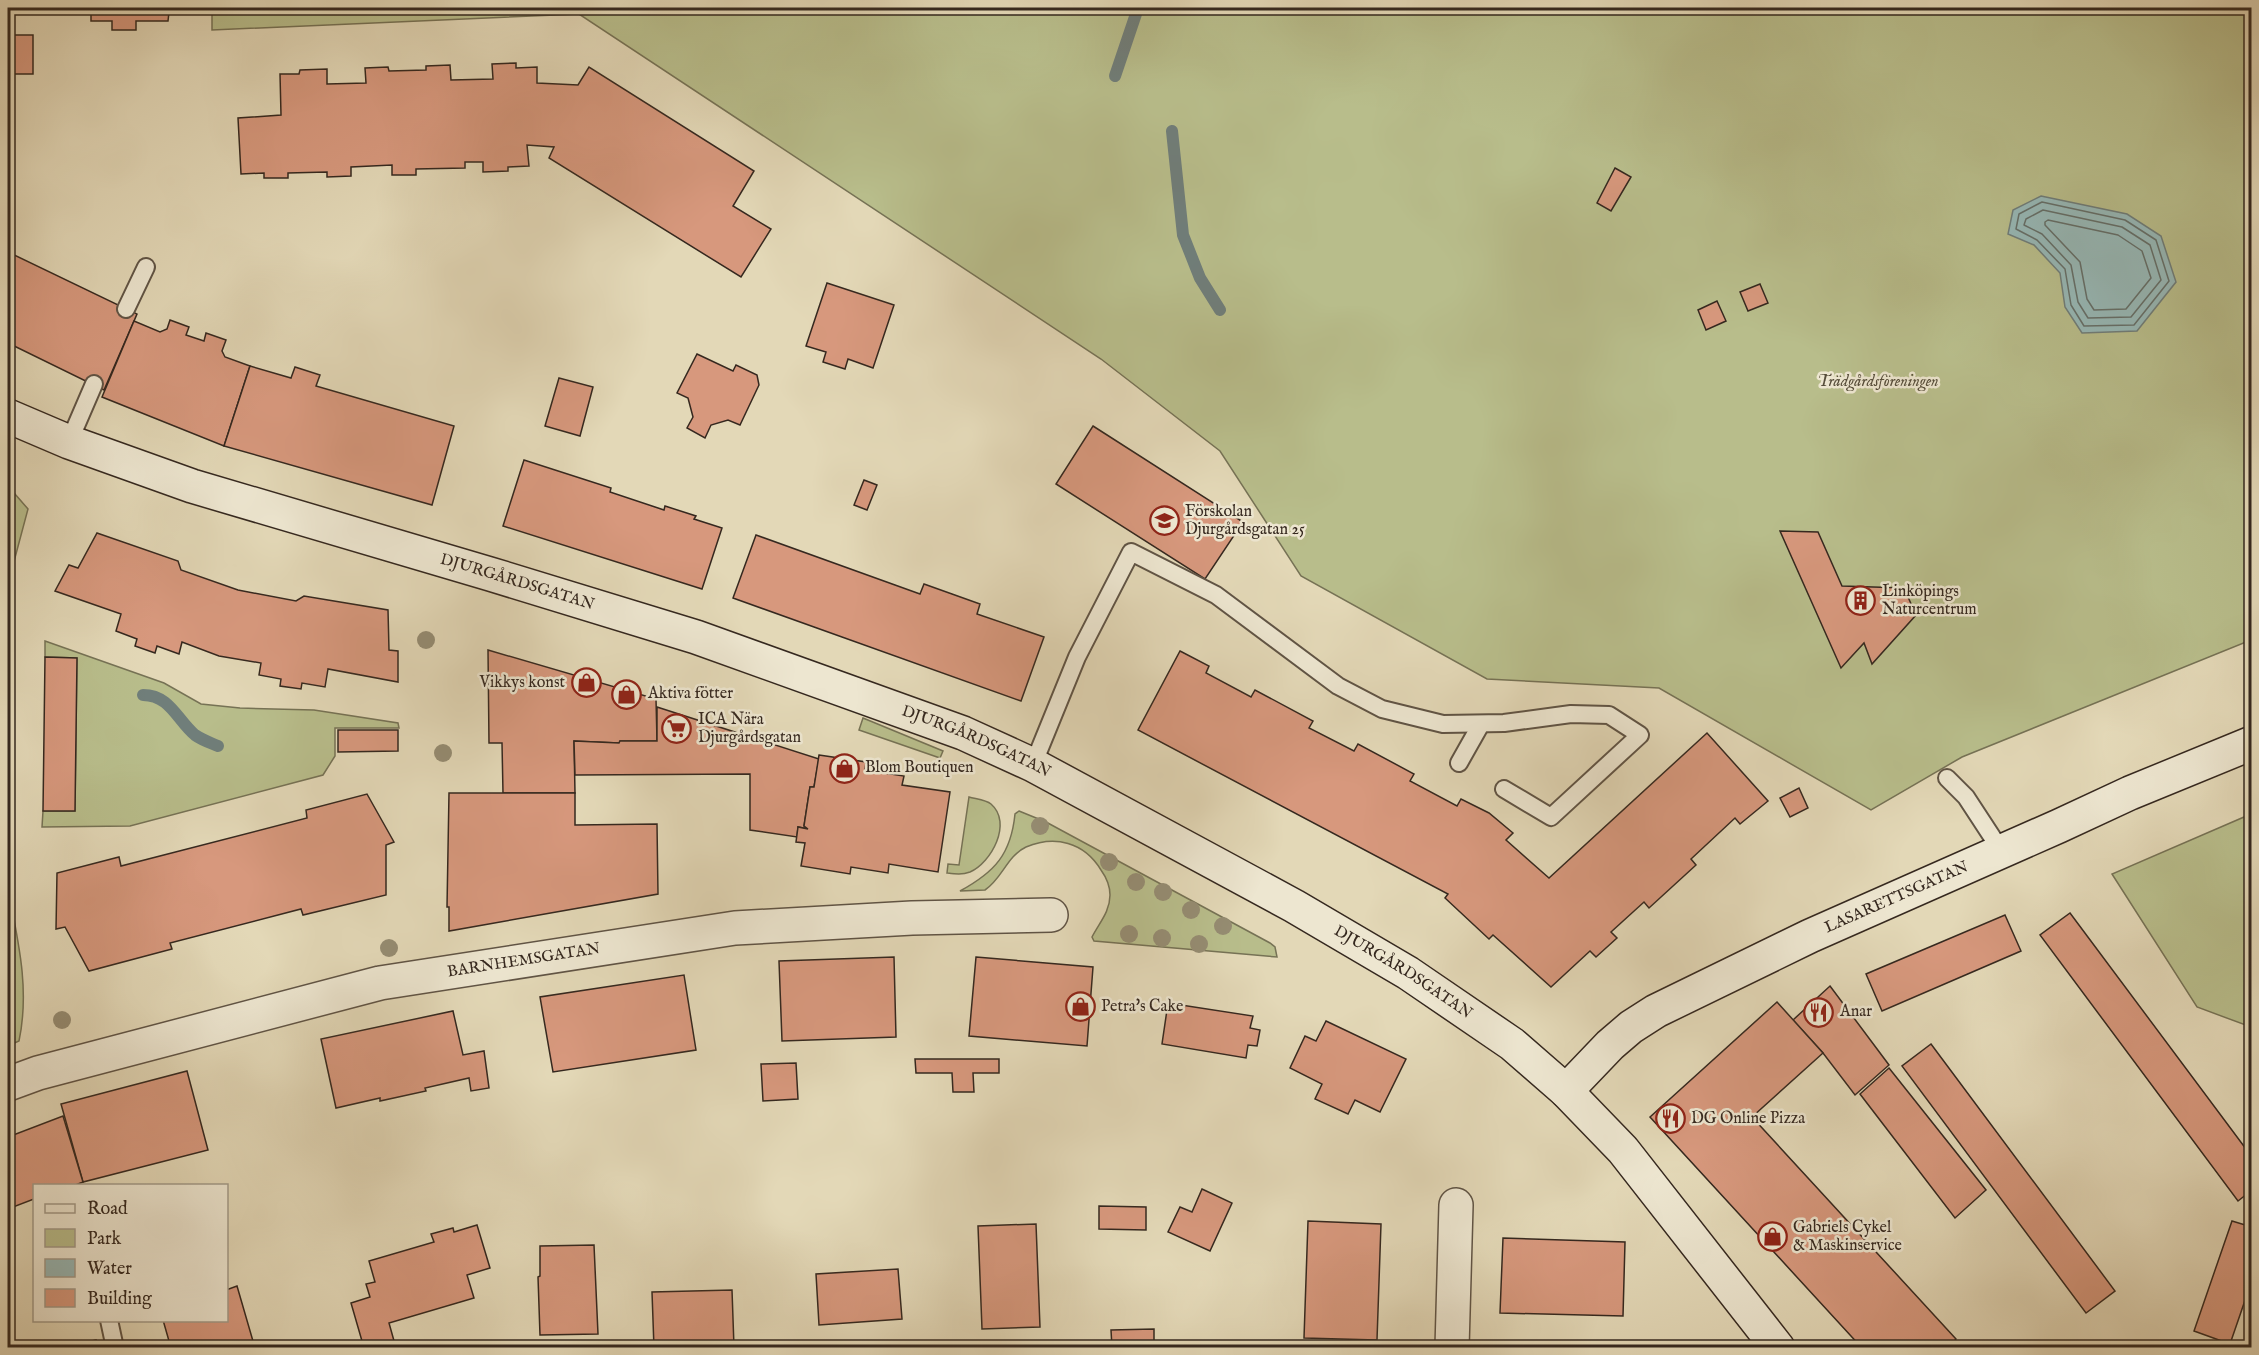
<svg xmlns="http://www.w3.org/2000/svg" width="2259" height="1355" font-family="'IM FELL English',serif">
	<style>
		.green { fill: #b8bd8b; stroke: #767255; stroke-width: 1.5 }
		.water { fill: #97b8b6; stroke: #707e7a; stroke-width: 1.5 }
		.lines { fill: none; stroke-linecap: round; stroke-linejoin: round }
		.shore { stroke: #66706a; stroke-width: 1.5 }
		.stream { stroke: #707e7a; stroke-width: 12 }
		.building { fill: #d7987d; stroke: #35281f; stroke-width: 1.5 }
		.service-casing { stroke: #605445; stroke-width: 20 }
		.minor-casing { stroke: #605445; stroke-width: 36 }
		.secondary-casing { stroke: #35281f; stroke-width: 36 }
		.service { stroke: #ede6d0; stroke-width: 16 }
		.minor { stroke: #ede6d0; stroke-width: 33 }
		.secondary { stroke: #ede6d0; stroke-width: 33 }
		.tree { fill: #958c72 }
		.labels { text-anchor: middle; dominant-baseline: central; stroke-width: 5; stroke-linejoin: round; paint-order: stroke }
		.park-label { font-size: 16px; font-style: italic; fill: #564d3a; stroke: #ede6d0 }
		.poi-label { font-size: 16px; fill: #35281f; stroke: #ede6d0; text-anchor: start }
		.street-label { font-size: 16px; fill: #35281f; stroke: #ede6d0 }
	</style>
	<rect width="100%" height="100%" fill="#e3d8b7"/>
	<filter id="stains"><feTurbulence type="fractalNoise" baseFrequency=".00333" numOctaves="4"/><feColorMatrix values="0 0 0 0 .2 0 0 0 0 .09 0 0 0 0 .02 0 0 0 .5 -.17"/></filter>
	<radialGradient id="worn" r=".72"><stop offset=".6" stop-color="#630" stop-opacity="0"/><stop offset="1" stop-color="#630" stop-opacity=".3"/></radialGradient>
	<g class="green">
		<polygon points="212,8 2251,8 2251,640 1962,757 1871,810 1659,688 1487,679 1301,576 1220,451 1101,359 579,14 212,30"/>
		<polygon points="8,486 28,509 8,584"/>
		<polygon points="45,641 164,683 201,704 240,708 314,710 398,723 399,728 335,728 335,756 323,775 130,826 42,827 43,811 75,811 77,658 45,657"/>
		<polygon points="863,718 943,751 940,758 859,730"/>
		<path d="M969 797C976 799 986 800 991 804 1013 823 991 863 970 872 962 875 955 874 947 873L948 864 959 865Z"/>
		<path d="M1019 811 1046 822 1270 943 1275 947 1277 957 1094 941 1092 937C1099 923 1110 912 1110 895 1110 886 1106 877 1101 870 1084 842 1055 835 1026 847 1007 856 1002 879 985 890L960 891C995 872 1011 854 1015 814Z"/>
		<polygon points="2251,814 2251,1027 2197,1007 2112,874"/>
		<path d="M8 889C18 940 30 989 19 1041L8 1046Z"/>
	</g>
	<polygon class="water" points="2041,196 2127,214 2161,236 2176,282 2137,331 2082,333 2065,307 2060,273 2034,245 2008,234 2013,210"/>
	<g class="lines">
		<g class="shore">
			<polygon points="2042,202 2125,220 2156,240 2169,281 2134,325 2084,326 2071,305 2065,269 2037,240 2016,229 2019,214"/>
			<polygon points="2043,210 2122,227 2150,245 2161,280 2131,317 2088,318 2078,302 2071,265 2042,234 2024,225 2026,219"/>
			<polygon points="2048,220 2118,235 2142,251 2151,278 2126,309 2094,310 2087,299 2080,262 2045,225 2045,222"/>
		</g>
		<g class="stream">
			<polyline points="1115,76 1138,8"/>
			<polyline points="1172,131 1183,235 1200,278 1220,310"/>
			<path d="M143 695C170 695 177 720 195 735 202 740 211 743 218 746"/>
		</g>
	</g>
	<g class="building">
		<polygon points="91,8 182,8 182,12 169,12 168,21 136,21 136,30 112,30 112,21 91,21"/>
		<polygon points="14,35 33,35 33,74 12,74 12,104 8,104 8,59 14,59"/>
		<polygon points="516,63 516,68 537,67 537,83 578,85 589,67 754,171 733,206 771,229 741,277 549,158 554,147 527,145 529,166 508,167 508,171 483,172 483,162 465,162 465,168 416,169 416,175 392,175 392,165 351,167 351,176 327,177 327,172 288,173 288,178 264,178 264,173 241,174 238,118 281,115 280,74 299,74 300,70 327,69 327,84 366,83 365,68 388,67 389,71 426,70 426,66 450,65 451,80 493,79 492,64"/>
		<polygon points="1615,168 1631,177 1611,211 1597,203"/>
		<polygon points="8,252 137,314 104,390 8,343"/>
		<polygon points="827,283 894,305 873,368 848,359 845,369 823,362 826,352 806,346"/>
		<polygon points="1760,284 1768,303 1748,311 1740,292"/>
		<polygon points="1717,301 1726,321 1706,330 1698,310"/>
		<polygon points="170,320 189,327 186,335 204,341 206,333 226,340 222,351 225,357 250,366 224,446 102,397 134,321 160,332 167,329"/>
		<polygon points="697,354 733,371 736,365 757,375 759,385 740,425 728,420 711,425 705,438 687,428 693,417 688,398 677,393"/>
		<polygon points="250,366 291,378 295,367 320,375 316,386 454,426 432,505 224,446"/>
		<polygon points="559,378 593,387 580,436 545,426"/>
		<polygon points="1093,426 1243,522 1205,579 1056,484"/>
		<polygon points="524,460 611,488 610,492 664,510 665,506 696,516 694,519 722,528 702,589 503,526"/>
		<polygon points="864,480 877,485 867,510 854,505"/>
		<polygon points="1780,531 1818,532 1842,586 1904,588 1916,615 1872,664 1864,643 1841,668"/>
		<polygon points="97,533 178,561 181,570 238,590 296,601 304,596 388,610 389,650 398,651 398,682 328,669 325,687 302,683 301,689 280,686 281,679 259,675 261,663 219,656 182,642 179,654 157,646 155,653 135,646 137,639 116,631 121,614 55,591 69,565 78,568"/>
		<polygon points="756,535 920,594 924,584 980,604 977,614 1044,637 1021,701 733,598"/>
		<polygon points="488,650 656,699 657,741 620,741 619,743 574,741 575,793 503,793 502,743 489,743"/>
		<polygon points="1180,651 1209,666 1206,673 1251,697 1255,690 1313,721 1309,728 1354,751 1358,744 1414,774 1410,781 1457,806 1461,799 1489,813 1513,833 1506,840 1549,878 1707,733 1768,801 1740,824 1735,818 1691,859 1696,865 1649,908 1644,902 1611,932 1617,938 1596,957 1590,951 1551,987 1493,935 1489,939 1445,898 1448,894 1138,730"/>
		<polygon points="45,657 77,658 75,811 43,811"/>
		<polygon points="657,707 819,759 814,787 810,787 804,826 808,829 798,827 797,837 750,830 750,774 575,775 574,741 619,743 620,741 657,741"/>
		<polygon points="338,730 398,730 398,751 338,752"/>
		<polygon points="819,755 866,762 865,770 904,776 902,785 950,792 938,872 889,864 888,873 851,867 850,874 801,866 805,843 796,842 798,827 808,829 804,826 810,787 814,787"/>
		<polygon points="1799,788 1808,808 1790,817 1780,798"/>
		<polygon points="449,793 575,793 575,825 657,824 658,894 449,931 449,907 447,907"/>
		<polygon points="367,794 394,842 386,845 386,895 303,915 301,909 170,943 172,949 89,971 65,927 56,929 57,873 119,857 121,866 307,818 306,810"/>
		<polygon points="2070,913 2252,1157 2252,1190 2238,1201 2040,935"/>
		<polygon points="2005,915 2021,951 1882,1011 1866,974"/>
		<polygon points="894,957 896,1037 782,1041 779,961"/>
		<polygon points="976,957 1093,967 1087,1046 969,1036"/>
		<polygon points="684,975 696,1050 553,1072 540,997"/>
		<polygon points="1830,986 1889,1065 1855,1095 1823,1053 1793,1020"/>
		<polygon points="1777,1002 1823,1053 1752,1117 1956,1339 1948,1348 1862,1348 1650,1117"/>
		<polygon points="1168,1003 1253,1016 1250,1028 1260,1030 1257,1046 1248,1045 1246,1058 1162,1044"/>
		<polygon points="453,1011 463,1055 484,1051 489,1088 471,1091 469,1078 425,1088 426,1091 380,1101 380,1098 336,1108 321,1039"/>
		<polygon points="1326,1021 1406,1059 1380,1112 1355,1100 1348,1114 1315,1099 1322,1084 1290,1068 1305,1036 1316,1041"/>
		<polygon points="1931,1044 2115,1291 2086,1313 1902,1066"/>
		<polygon points="915,1059 999,1059 999,1073 973,1073 974,1092 953,1092 952,1073 916,1073"/>
		<polygon points="796,1063 798,1099 763,1101 761,1064"/>
		<polygon points="1889,1068 1986,1190 1955,1218 1860,1094"/>
		<polygon points="187,1071 208,1150 83,1182 61,1104"/>
		<polygon points="63,1116 83,1182 73,1186 34,1186 34,1199 8,1209 8,1137"/>
		<polygon points="1202,1189 1232,1203 1210,1251 1168,1232 1180,1207 1192,1212"/>
		<polygon points="1099,1206 1146,1207 1146,1230 1099,1229"/>
		<polygon points="1308,1221 1381,1224 1377,1340 1304,1338"/>
		<polygon points="2232,1221 2252,1227 2252,1280 2230,1344 2194,1331"/>
		<polygon points="1036,1224 1040,1327 982,1329 978,1226"/>
		<polygon points="477,1225 490,1268 467,1275 474,1298 389,1323 396,1348 364,1348 351,1303 370,1297 366,1284 375,1282 369,1261 434,1242 431,1234 453,1228 454,1232"/>
		<polygon points="1503,1238 1625,1242 1623,1316 1500,1313"/>
		<polygon points="594,1245 598,1334 540,1335 538,1277 540,1276 540,1246"/>
		<polygon points="898,1269 902,1319 819,1325 816,1274"/>
		<polygon points="237,1286 255,1348 171,1348 163,1320 226,1320 226,1290"/>
		<polygon points="732,1290 734,1347 654,1348 652,1292"/>
		<polygon points="1154,1329 1154,1348 1112,1348 1111,1330"/>
		<polygon points="96,1340 97,1348 62,1348"/>
	</g>
	<g class="lines">
		<defs>
			<g id="service">
				<polyline points="126,309 146,267"/>
				<polyline points="69,442 94,384"/>
				<polyline points="1459,763 1481,724"/>
				<polyline points="1033,765 1077,657 1131,552 1216,595 1338,686 1382,709 1443,724 1504,723 1571,714 1609,715 1640,735 1551,817 1504,789"/>
				<polyline points="1947,778 1966,797 2002,852"/>
				<polyline points="109,1320 115,1348"/>
			</g>
			<g id="minor">
				<path id="s1" d="M8 1084 38 1073 380 983 735 928 912 918 1051 915"/>
				<polyline points="1452,1348 1456,1205"/>
			</g>
			<g id="secondary">
				<path id="s2" d="M8 416 69 442 192 486 490 574 696 637 963 733 1033 765 1294 906 1408 973 1512 1044 1566 1091 1623 1150 1778 1348"/>
				<path id="s3" d="M1566 1091 1610 1045 1631 1027 1656 1011 1810 936 2059 826 2130 793 2252 743"/>
			</g>
		</defs>
		<use href="#service" class="service-casing"/>
		<use href="#minor" class="minor-casing"/>
		<use href="#secondary" class="secondary-casing"/>
		<use href="#service" class="service"/>
		<use href="#minor" class="minor"/>
		<use href="#secondary" class="secondary"/>
	</g>
	<g class="tree">
		<circle cx="426" cy="640" r="9"/>
		<circle cx="443" cy="753" r="9"/>
		<circle cx="1040" cy="826" r="9"/>
		<circle cx="1109" cy="862" r="9"/>
		<circle cx="1136" cy="882" r="9"/>
		<circle cx="1163" cy="892" r="9"/>
		<circle cx="1191" cy="910" r="9"/>
		<circle cx="1223" cy="926" r="9"/>
		<circle cx="1129" cy="934" r="9"/>
		<circle cx="1162" cy="938" r="9"/>
		<circle cx="1199" cy="944" r="9"/>
		<circle cx="389" cy="948" r="9"/>
		<circle cx="62" cy="1020" r="9"/>
	</g>
	<defs>
		<symbol id="school-ring" viewBox="-11 -11 22 22"><circle r="9.5" fill="#ede6d0" stroke="#8f2418" stroke-width="1.5"/><path d="M0-5L7-2L0 1L-7-2ZM-4 1L0 2.5L4 1V4Q0 6-4 4Z" fill="#8f2418"/></symbol>
		<symbol id="building-ring" viewBox="-11 -11 22 22"><circle r="9.5" fill="#ede6d0" stroke="#8f2418" stroke-width="1.5"/><path d="M-4-6H4V6H1V3H-1V6H-4ZM-2.5-4.3h1.7v1.8h-1.7ZM.8-4.3h1.7v1.8H.8ZM-2.5-1h1.7V.8h-1.7ZM.8-1h1.7V.8H.8Z" fill="#8f2418"/></symbol>
		<symbol id="shop-ring" viewBox="-11 -11 22 22"><circle r="9.5" fill="#ede6d0" stroke="#8f2418" stroke-width="1.5"/><path d="M-5-2.5h2.3a2.7 3.5 0 0 1 5.4 0H5L5.5 6h-11ZM-1.5-2.5h3a1.5 2.3 0 0 0-3 0Z" fill="#8f2418"/></symbol>
		<symbol id="supermarket-ring" viewBox="-11 -11 22 22"><circle r="9.5" fill="#ede6d0" stroke="#8f2418" stroke-width="1.5"/><path d="M-6-5.5h2.5l.6 2H6L4.5 2H-2.5L-4.4-4H-6ZM-1.5 3.2a1.3 1.3 0 1 0 .1 0ZM3 3.2a1.3 1.3 0 1 0 .1 0Z" fill="#8f2418"/></symbol>
		<symbol id="restaurant-ring" viewBox="-11 -11 22 22"><circle r="9.5" fill="#ede6d0" stroke="#8f2418" stroke-width="1.5"/><path d="M-5-6h1v4h1v-4h1v4h1v-4h1v5L-1.5 .5V6h-2V.5L-5-1ZM5-6V6H3V1.5H1.5Q1.5-4 5-6Z" fill="#8f2418"/></symbol>
	</defs>
	<g fill-rule="evenodd">
		<use href="#school-ring" x="1148" y="504" width="33" height="33"/>
		<use href="#building-ring" x="1844" y="584" width="33" height="33"/>
		<use href="#shop-ring" x="570" y="666" width="33" height="33"/>
		<use href="#shop-ring" x="610" y="678" width="33" height="33"/>
		<use href="#supermarket-ring" x="660" y="712" width="33" height="33"/>
		<use href="#shop-ring" x="828" y="752" width="33" height="33"/>
		<use href="#shop-ring" x="1064" y="990" width="33" height="33"/>
		<use href="#restaurant-ring" x="1802" y="996" width="33" height="33"/>
		<use href="#restaurant-ring" x="1654" y="1102" width="33" height="33"/>
		<use href="#shop-ring" x="1756" y="1220" width="33" height="33"/>
	</g>
	<g class="labels">
		<g class="park-label">
			<text x="1878" y="382">Trädgårdsföreningen</text>
		</g>
		<g class="poi-label">
			<text x="1185" y="512">Förskolan<tspan x="1185" dy="18">Djurgårdsgatan 25</tspan></text>
			<text x="1882" y="592">Linköpings<tspan x="1882" dy="18">Naturcentrum</tspan></text>
			<text x="565" y="683" text-anchor="end">Vikkys konst</text>
			<text x="648" y="694">Aktiva fötter</text>
			<text x="698" y="720">ICA Nära<tspan x="698" dy="18">Djurgårdsgatan</tspan></text>
			<text x="865" y="768">Blom Boutiquen</text>
			<text x="1101" y="1007">Petra's Cake</text>
			<text x="1840" y="1012">Anar</text>
			<text x="1691" y="1119">DG Online Pizza</text>
			<text x="1793" y="1228">Gabriels Cykel<tspan x="1793" dy="18">&amp; Maskinservice</tspan></text>
		</g>
		<g class="street-label">
			<text stroke="none"><textPath href="#s2" startOffset="536">DJURGÅRDSGATAN</textPath></text>
			<text stroke="none"><textPath href="#s2" startOffset="1022">DJURGÅRDSGATAN</textPath></text>
			<text stroke="none"><textPath href="#s3" startOffset="387">LASARETTSGATAN</textPath></text>
			<text stroke="none"><textPath href="#s1" startOffset="531">BARNHEMSGATAN</textPath></text>
			<text stroke="none"><textPath href="#s2" startOffset="1508">DJURGÅRDSGATAN</textPath></text>
		</g>
	</g>
	<rect width="2259" height="1355" fill="none" stroke="#e3d8b7" stroke-width="30"/>
	<rect x="9" y="9" width="2241" height="1337" fill="none" stroke="#35281f" stroke-width="3"/>
	<rect x="15" y="15" width="2229" height="1325" fill="none" stroke="#35281f" stroke-width="1.5"/>
	<rect x="33" y="1184" width="195" height="138" fill="#ede6d0" stroke="#a39a89" stroke-width="1.5"/>
	<rect x="45" y="1204" width="30" height="9" fill="#ede6d0" stroke="#a39a89" stroke-width="1.5"/>
	<text x="87" y="1214" font-size="18" fill="#35281f">Road</text>
	<rect x="45" y="1229" width="30" height="18" fill="#b8bd8b" stroke="#a39a89" stroke-width="1.5"/>
	<text x="87" y="1244" font-size="18" fill="#35281f">Park</text>
	<rect x="45" y="1259" width="30" height="18" fill="#97b8b6" stroke="#a39a89" stroke-width="1.5"/>
	<text x="87" y="1274" font-size="18" fill="#35281f">Water</text>
	<rect x="45" y="1289" width="30" height="18" fill="#d7987d" stroke="#a39a89" stroke-width="1.5"/>
	<text x="87" y="1304" font-size="18" fill="#35281f">Building</text>
	<rect width="100%" height="100%" filter="url(#stains)"/>
	<rect width="100%" height="100%" fill="url(#worn)"/>
</svg>
